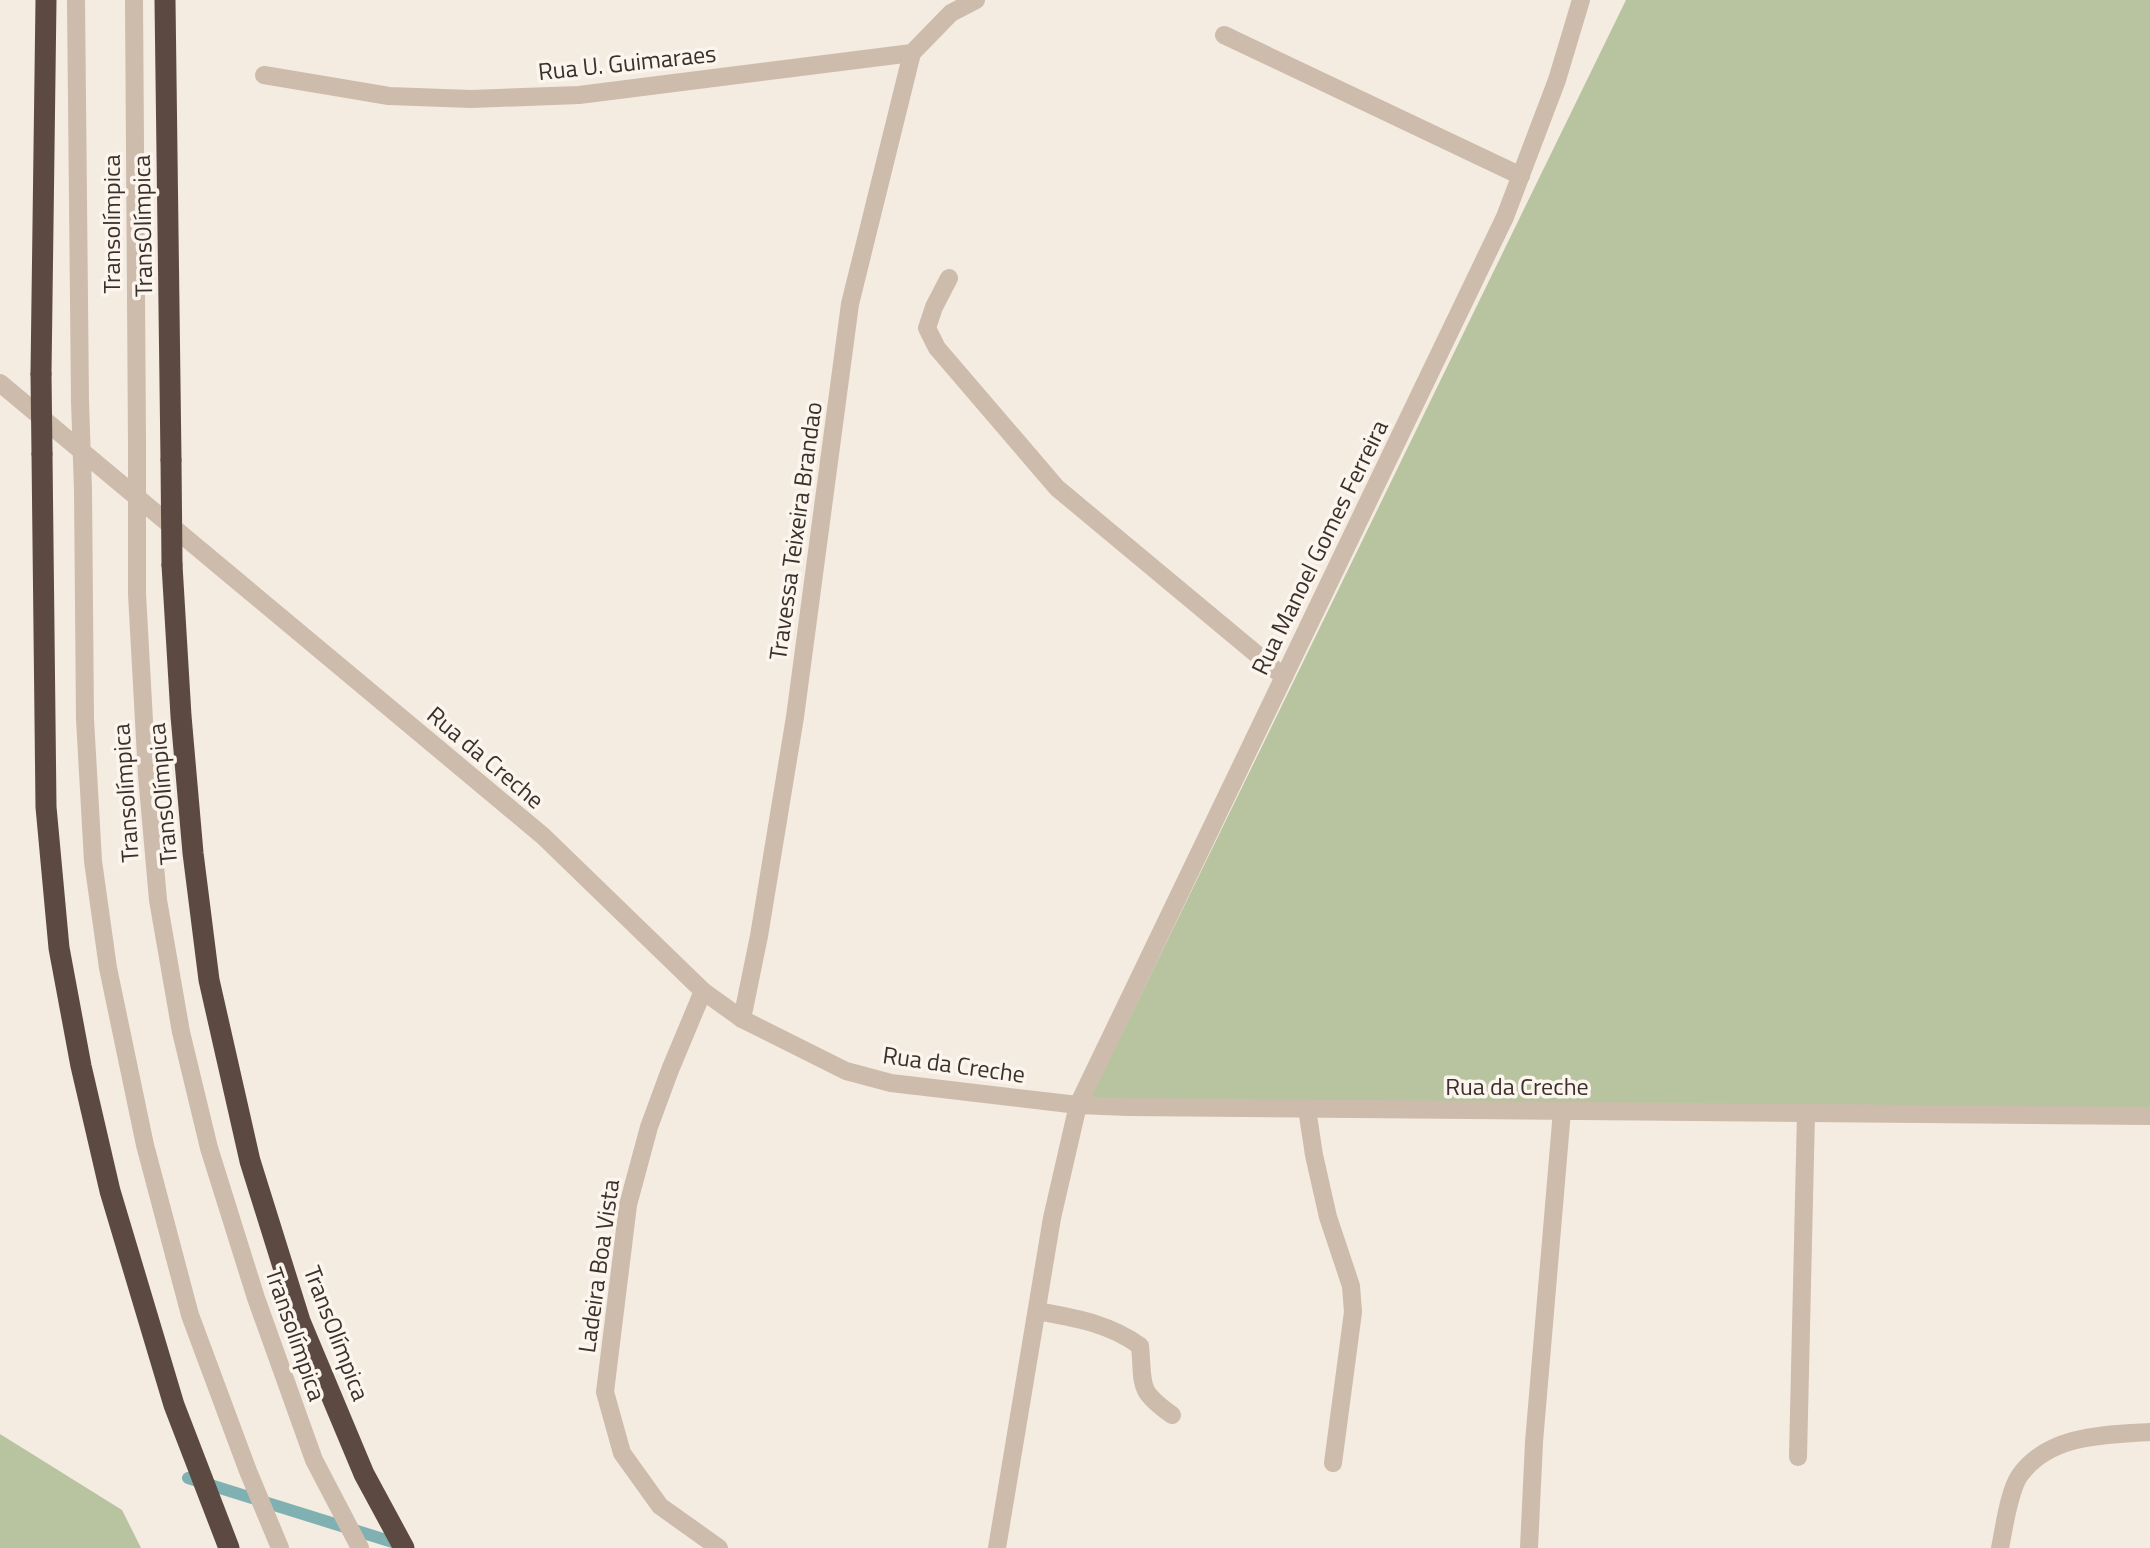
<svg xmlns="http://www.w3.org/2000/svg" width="2150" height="1548" font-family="'Titillium Web',sans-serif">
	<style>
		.green { fill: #b8c4a0 }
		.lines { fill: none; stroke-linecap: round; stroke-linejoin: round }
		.stream { stroke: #7fb0b2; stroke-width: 12 }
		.lane { stroke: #cdbbac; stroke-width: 18 }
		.street { stroke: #cdbbac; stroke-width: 18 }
		.highway { stroke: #5c4a42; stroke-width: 21 }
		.lane-bridge { stroke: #cdbbac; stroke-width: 18 }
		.highway-bridge { stroke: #5c4a42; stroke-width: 21 }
		.labels { text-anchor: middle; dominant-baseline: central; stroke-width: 7; stroke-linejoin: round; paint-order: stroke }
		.street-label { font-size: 24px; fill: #3b302b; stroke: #fbf5ee }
	</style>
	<rect width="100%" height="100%" fill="#f4ebe1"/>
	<g class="green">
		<polygon points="1626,0 2150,0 2150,1113 1088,1103"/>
		<polygon points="0,1434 122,1510 141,1548 0,1548"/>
	</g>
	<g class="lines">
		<polyline class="stream" points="188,1478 402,1545"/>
		<g class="lane">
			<polyline points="76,0 80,401"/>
			<polyline points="134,0 137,442"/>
			<polyline points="83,490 85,719 93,861 108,968 145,1145 190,1315 248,1471 280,1548"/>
			<polyline points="137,543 137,594 147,775 158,900 181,1032 209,1148 256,1298 314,1460 360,1548"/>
		</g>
		<g class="street">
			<polyline points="1224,35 1521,176"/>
			<polyline points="264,75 389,96 471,99 579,95 912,53 951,13 976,0"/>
			<polyline points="949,278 934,307 927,328 937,348 1057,488 1284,677"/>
			<polyline points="0,383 543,836 703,991 742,1019 846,1071 891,1083 1078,1105 1128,1107 2150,1116"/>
			<polyline points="703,991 670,1070 649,1127 628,1205 605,1392 622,1453 660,1506 719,1548"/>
			<polyline points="742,1019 759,936 795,717 850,304 912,53"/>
			<polyline points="1307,1109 1314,1155 1328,1217 1351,1286 1353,1312 1333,1463"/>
			<path d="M1037 1311C1074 1318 1109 1323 1140 1346 1144 1386 1136 1389 1172 1415"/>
			<polyline points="1798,1457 1806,1113"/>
			<polyline points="997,1548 1052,1218 1078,1105 1505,217 1557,80 1581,0"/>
			<polyline points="1529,1548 1534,1442 1562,1111"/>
			<path d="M2000 1548C2004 1529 2009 1490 2020 1475 2050 1434 2105 1435 2150 1432"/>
		</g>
		<g class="highway">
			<polyline points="165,0 171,460"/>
			<polyline points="41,374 46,0"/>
			<polyline points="42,454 46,807 59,948 81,1066 110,1191 174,1405 229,1548"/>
			<polyline points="172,565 181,716 193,853 209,980 250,1161 300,1321 364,1474 404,1548"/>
		</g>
		<g class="lane-bridge">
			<polyline points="80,401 83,490"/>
			<polyline points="137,442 137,543"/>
		</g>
		<g class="highway-bridge">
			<polyline points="41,374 42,454"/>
			<polyline points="171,460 172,565"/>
		</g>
	</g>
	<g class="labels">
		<g class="street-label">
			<text transform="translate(627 62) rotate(-6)">Rua U. Guimaraes</text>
			<text transform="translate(111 224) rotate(-90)">Transolímpica</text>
			<text transform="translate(142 226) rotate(-91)">TransOlímpica</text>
			<text transform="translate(795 531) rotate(-82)">Travessa Teixeira Brandao</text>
			<text transform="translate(1319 547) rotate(-64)">Rua Manoel Gomes Ferreira</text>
			<text transform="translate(486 757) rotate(40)">Rua da Creche</text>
			<text transform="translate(125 793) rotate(-94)">Transolímpica</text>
			<text transform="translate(162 794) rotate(-95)">TransOlímpica</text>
			<text transform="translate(954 1064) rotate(8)">Rua da Creche</text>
			<text x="1517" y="1086">Rua da Creche</text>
			<text transform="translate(598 1266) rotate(-82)">Ladeira Boa Vista</text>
			<text transform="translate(337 1333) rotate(69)">TransOlímpica</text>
			<text transform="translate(296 1334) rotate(71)">Transolímpica</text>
		</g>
	</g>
</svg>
